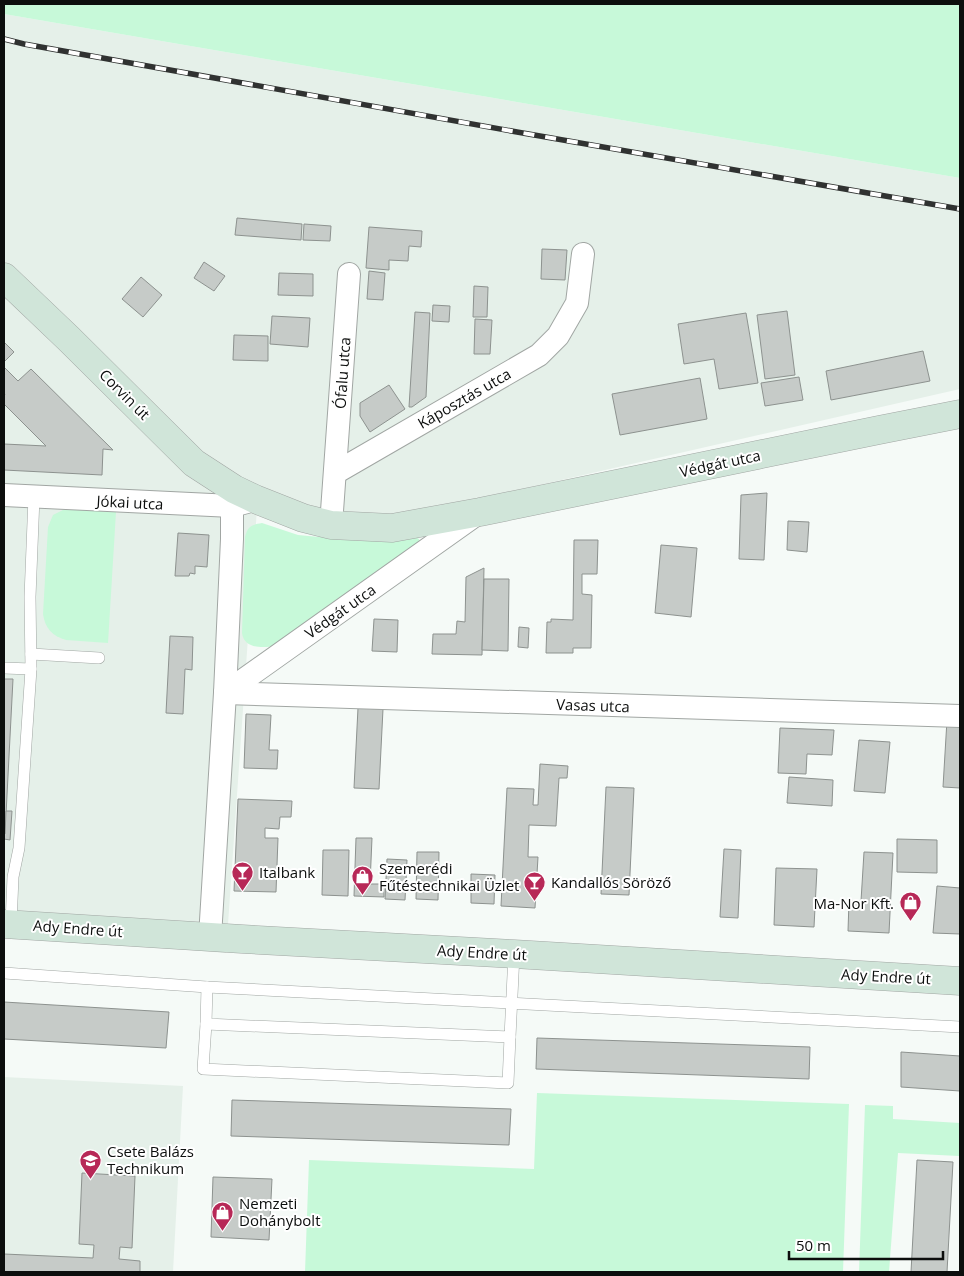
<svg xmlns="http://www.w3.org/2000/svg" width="964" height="1276" font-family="'Open Sans',sans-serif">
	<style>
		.built { fill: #e5f0e9 }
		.green { fill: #c7f9d9 }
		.building { fill: #c6cbc8; stroke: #8d928f }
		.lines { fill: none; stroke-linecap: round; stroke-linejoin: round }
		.lane-casing { stroke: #a1a6a3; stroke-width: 12 }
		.street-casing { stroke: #a1a6a3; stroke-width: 24 }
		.secondary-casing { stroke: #a1a6a3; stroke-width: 29 }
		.lane { stroke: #fff; stroke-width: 11 }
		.street { stroke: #fff; stroke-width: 22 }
		.secondary { stroke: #d0e5d9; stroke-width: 28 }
		.rail-casing { stroke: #303231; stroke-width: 5.5 }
		.rail { stroke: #fff; stroke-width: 4; stroke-dasharray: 11; stroke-linecap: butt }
		.labels { text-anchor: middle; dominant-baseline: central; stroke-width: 4; stroke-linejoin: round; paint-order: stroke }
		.street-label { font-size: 15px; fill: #0c0e0d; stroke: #fff }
		.poi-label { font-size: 15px; fill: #0c0e0d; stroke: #fff; text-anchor: start }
	</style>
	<rect width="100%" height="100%" fill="#f5faf7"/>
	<g class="built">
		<polygon points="4,14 960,178 960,389 334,532 258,494 226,953 4,935"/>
		<polygon points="4,1077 183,1086 173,1272 4,1272"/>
	</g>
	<g class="green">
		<polygon points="4,4 960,4 960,178 4,14"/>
		<path d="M65 509 116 512 108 643 66 640C52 636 45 628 43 614L48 527 53 515Z"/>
		<path d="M262 523 298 535 319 537 414 536 419 539 421 544 275 646C263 648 244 649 242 633L245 537C248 526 251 525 262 523Z"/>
		<polygon points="537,1093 849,1104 843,1272 305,1272 309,1160 534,1169"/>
		<polygon points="865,1105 893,1106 893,1119 960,1123 959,1156 898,1153 889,1272 859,1272"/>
	</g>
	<g class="building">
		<polygon points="237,218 302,224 301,240 235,235"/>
		<polygon points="304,224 331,226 330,241 303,240"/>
		<polygon points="369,227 422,231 421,247 409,246 408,261 389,260 389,270 366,268"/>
		<polygon points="542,249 567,250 565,280 541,279"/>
		<polygon points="204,262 225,276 214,291 194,278"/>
		<polygon points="369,271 385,273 383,300 367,299"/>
		<polygon points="279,273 313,274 313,296 278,295"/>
		<polygon points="141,277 162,295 143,317 122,299"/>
		<polygon points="474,286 488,287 487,317 473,317"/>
		<polygon points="433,305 450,306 449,322 432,321"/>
		<polygon points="787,311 795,375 765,379 757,315"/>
		<polygon points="415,312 430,313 426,397 412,407 409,407"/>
		<polygon points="746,313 758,383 719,389 714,359 684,364 678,324"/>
		<polygon points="272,316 310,318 308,347 270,344"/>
		<polygon points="475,319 492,320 490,354 474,354"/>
		<polygon points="234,335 268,336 268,361 233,360"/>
		<polygon points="4,342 14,352 4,362"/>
		<polygon points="923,351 930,381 831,400 826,371"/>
		<polygon points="4,367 18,381 31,369 113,450 103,449 102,475 4,470 4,444 46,446 4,404 4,396 5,395 4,393"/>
		<polygon points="799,377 803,400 765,406 761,383"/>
		<polygon points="700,378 707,419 620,435 612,394"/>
		<polygon points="389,385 405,409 370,432 360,416 360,403"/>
		<polygon points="767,493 764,560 739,559 741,495"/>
		<polygon points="788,521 809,522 807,552 787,550"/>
		<polygon points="178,533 209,535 207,567 195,566 195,574 190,573 189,576 175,576"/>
		<polygon points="574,540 598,540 597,574 582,574 582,594 592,595 591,648 573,648 573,653 546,653 547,622 551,622 551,619 573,620"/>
		<polygon points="661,545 697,548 691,617 655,613"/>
		<polygon points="484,568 482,655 432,654 433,634 456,634 457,621 465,622 466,577"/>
		<polygon points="484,579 509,579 508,651 482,650"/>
		<polygon points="374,619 398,620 397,652 372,651"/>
		<polygon points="519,627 529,628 528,648 518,647"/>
		<polygon points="170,636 193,637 192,670 185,669 183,714 166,713"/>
		<polygon points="4,679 13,679 5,834 4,834"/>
		<polygon points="358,708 383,709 379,789 354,788"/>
		<polygon points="246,714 271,715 269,750 278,750 277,769 244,768"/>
		<polygon points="947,720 960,720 960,788 943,787"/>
		<polygon points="780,728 834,730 832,755 807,754 806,774 778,773"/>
		<polygon points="859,740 890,742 885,793 854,791"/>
		<polygon points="540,764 568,766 567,778 559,778 556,826 529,825 528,857 538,857 535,908 501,906 507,788 534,789 533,805 538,805"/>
		<polygon points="789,777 833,780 832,806 787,803"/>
		<polygon points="606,787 634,788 629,895 601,894"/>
		<polygon points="238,799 292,801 291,817 280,817 279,829 265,828 265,838 278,838 276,892 234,891"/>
		<polygon points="6,811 12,811 10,840 4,839 4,834 5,834"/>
		<polygon points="356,838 372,838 370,884 384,884 384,897 354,896"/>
		<polygon points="897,839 937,840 937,873 897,872"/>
		<polygon points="724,849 741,850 738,918 720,917"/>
		<polygon points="323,850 349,850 348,896 322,895"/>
		<polygon points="417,852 439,852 438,900 416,899"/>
		<polygon points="864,852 893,853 889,933 848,931 849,901 861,901"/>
		<polygon points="387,859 407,860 405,900 385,899"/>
		<polygon points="776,868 817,869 814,927 774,925"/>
		<polygon points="471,874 495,875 494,904 471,903"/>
		<polygon points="937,886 960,888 960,934 933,933"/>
		<polygon points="4,1002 169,1012 166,1048 4,1039"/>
		<polygon points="537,1038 810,1047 809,1079 536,1069"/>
		<polygon points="901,1052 960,1056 960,1091 901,1087"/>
		<polygon points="232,1100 511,1109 509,1145 231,1136"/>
		<polygon points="917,1160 953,1162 947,1272 911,1272"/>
		<polygon points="82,1173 135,1176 132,1248 120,1247 119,1259 140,1261 140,1272 4,1272 4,1254 93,1258 94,1245 79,1244"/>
		<polygon points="213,1177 272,1179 269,1240 211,1237"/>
	</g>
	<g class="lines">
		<defs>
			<g id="lane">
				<polyline points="31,654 99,658"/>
				<polyline points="4,668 31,669"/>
				<polyline points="11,924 13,877 19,848 31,669 30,597 34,497"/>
				<polyline points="4,973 207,987 960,1027"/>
				<polyline points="207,987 206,1024 510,1037 514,954"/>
				<polyline points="206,1024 203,1069 508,1083 510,1037"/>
			</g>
			<g id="street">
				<polyline points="335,473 539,355 558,336 577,303 583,254"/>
				<polyline points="4,495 232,506 247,502"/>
				<polyline points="331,525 349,274"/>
				<polyline points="225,693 960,716"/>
				<polyline points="225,693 477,514"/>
				<polyline points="210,937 225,693 232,539 232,506 234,489"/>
			</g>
			<g id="secondary">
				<polyline points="4,277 69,339 194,463 234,489 255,499 303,518 331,525 392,528 480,512 879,430 960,414"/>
				<polyline points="4,924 242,939 514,954 960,981"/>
			</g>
		</defs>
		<use href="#lane" class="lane-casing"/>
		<use href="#street" class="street-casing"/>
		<use href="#secondary" class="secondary-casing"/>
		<use href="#lane" class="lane"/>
		<use href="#street" class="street"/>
		<use href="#secondary" class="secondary"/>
		<defs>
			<polyline id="rail" points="4,39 24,44 517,132 960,209"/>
		</defs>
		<use href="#rail" class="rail-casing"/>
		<use href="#rail" class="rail"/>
	</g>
	<defs>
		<symbol id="bar-pin" viewBox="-11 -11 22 30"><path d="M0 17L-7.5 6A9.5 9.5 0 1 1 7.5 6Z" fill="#b72857" stroke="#fff"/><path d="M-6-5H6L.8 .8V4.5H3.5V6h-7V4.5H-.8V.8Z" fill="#fff"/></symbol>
		<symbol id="shop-pin" viewBox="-11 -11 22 30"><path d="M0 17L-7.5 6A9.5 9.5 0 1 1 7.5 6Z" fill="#b72857" stroke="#fff"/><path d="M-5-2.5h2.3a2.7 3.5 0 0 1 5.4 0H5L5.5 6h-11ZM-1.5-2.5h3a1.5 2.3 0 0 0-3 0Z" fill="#fff"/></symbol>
		<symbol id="school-pin" viewBox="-11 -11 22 30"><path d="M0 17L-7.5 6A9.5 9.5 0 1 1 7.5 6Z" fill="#b72857" stroke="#fff"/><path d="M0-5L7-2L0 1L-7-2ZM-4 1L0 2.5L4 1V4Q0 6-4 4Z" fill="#fff"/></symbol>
	</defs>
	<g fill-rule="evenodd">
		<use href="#bar-pin" x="230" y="860" width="25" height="34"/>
		<use href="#shop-pin" x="350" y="864" width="25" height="34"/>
		<use href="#bar-pin" x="522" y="870" width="25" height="34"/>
		<use href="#shop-pin" x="898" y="890" width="25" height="34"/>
		<use href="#school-pin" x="78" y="1148" width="25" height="34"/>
		<use href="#shop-pin" x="210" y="1200" width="25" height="34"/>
	</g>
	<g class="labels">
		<g class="street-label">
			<text transform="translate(342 373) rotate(-86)">Ófalu utca</text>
			<text transform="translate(125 394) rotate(45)">Corvin út</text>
			<text transform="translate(464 398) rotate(-30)">Káposztás utca</text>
			<text transform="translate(720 463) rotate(-12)">Védgát utca</text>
			<text transform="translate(130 502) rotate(3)">Jókai utca</text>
			<text transform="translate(340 611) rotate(-35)">Védgát utca</text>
			<text transform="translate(593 705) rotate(2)">Vasas utca</text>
			<text transform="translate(78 928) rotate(4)">Ady Endre út</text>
			<text transform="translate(482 952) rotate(3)">Ady Endre út</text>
			<text transform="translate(886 976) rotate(3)">Ady Endre út</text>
		</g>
		<g class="poi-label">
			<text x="379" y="868">Szemerédi<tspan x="379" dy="17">Fűtéstechnikai Üzlet</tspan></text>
			<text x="259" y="872">Italbank</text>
			<text x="551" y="882">Kandallós Söröző</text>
			<text x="894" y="903" text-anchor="end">Ma-Nor Kft.</text>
			<text x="107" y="1151">Csete Balázs<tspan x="107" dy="17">Technikum</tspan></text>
			<text x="239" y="1203">Nemzeti<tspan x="239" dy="17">Dohánybolt</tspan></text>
		</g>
	</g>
	<rect width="964" height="1276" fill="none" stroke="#0c0e0d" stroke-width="10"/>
	<path d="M789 1251v8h154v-8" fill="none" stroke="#0c0e0d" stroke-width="2.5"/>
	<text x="796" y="1251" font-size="15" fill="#0c0e0d" stroke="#ffffff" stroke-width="4" paint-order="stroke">50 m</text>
</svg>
